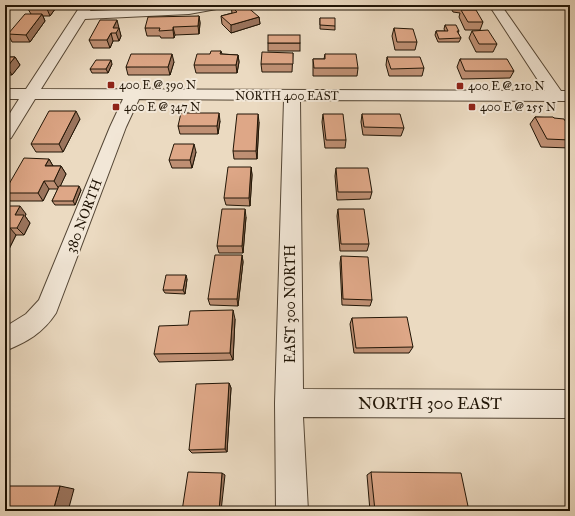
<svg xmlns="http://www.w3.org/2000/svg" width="575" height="516" font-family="'IM FELL Great Primer',serif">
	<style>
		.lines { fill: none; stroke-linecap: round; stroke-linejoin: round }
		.minor-casing { stroke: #544635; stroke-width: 2 }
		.minor { fill: #f2e7d7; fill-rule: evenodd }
		.wall { fill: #bf9074; stroke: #211506 }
		.shaded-wall { fill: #9b755e; stroke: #211506 }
		.building { fill: #dea787; stroke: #211506 }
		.poi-dot { fill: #8f2418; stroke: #f2e7d7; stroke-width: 1.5 }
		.labels { text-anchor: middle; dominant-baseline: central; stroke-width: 4; stroke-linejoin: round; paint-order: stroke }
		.far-poi-label { font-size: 12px; fill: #211506; stroke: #f2e7d7; text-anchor: start }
		.far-street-label { font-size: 12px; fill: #211506; stroke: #f2e7d7 }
		.street-label { font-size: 14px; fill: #211506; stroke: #f2e7d7 }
		.near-street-label { font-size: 17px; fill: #211506; stroke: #f2e7d7 }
	</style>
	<rect width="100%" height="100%" fill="#ebdac1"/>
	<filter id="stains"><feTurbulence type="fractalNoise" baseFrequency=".005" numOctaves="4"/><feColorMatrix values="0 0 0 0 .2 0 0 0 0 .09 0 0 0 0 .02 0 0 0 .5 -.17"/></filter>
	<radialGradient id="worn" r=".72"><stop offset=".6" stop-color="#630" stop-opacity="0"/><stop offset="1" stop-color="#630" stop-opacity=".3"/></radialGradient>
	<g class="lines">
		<defs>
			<path id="minor" d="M81 5H93L90 11 224 5 222 8 189 14 85 19 41 89 545 91 489 5H501L561 91H570V101L300 100 303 389 570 390V418L303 417 308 511H276L275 403 284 100 139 99 126 127 56 313C43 333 27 342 5 351V327L26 314 39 300 110 127 123 99H35L11 138 5 140V121L19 99H5V89H26Z"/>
		</defs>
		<use href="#minor" class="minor-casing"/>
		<use href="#minor" class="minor"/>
	</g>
	<g class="wall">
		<polygon points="31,5 58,5 50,16 43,16 45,21 30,42 12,42 8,34 31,14 28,9"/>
		<polygon points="449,5 473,5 472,10 483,22 480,30 465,30 459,17 460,13 453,12"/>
		<polygon points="231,6 259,17 260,24 231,33 222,24 221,16 232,13"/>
		<polygon points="199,16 200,23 199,34 175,35 174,38 161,38 160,36 147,36 145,28"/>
		<polygon points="320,18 335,26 335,30 320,29"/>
		<polygon points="445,25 459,31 458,33 461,38 459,42 438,42 435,35 436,31 445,31 444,29"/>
		<polygon points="119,28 119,29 121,36 119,41 113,41 110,48 93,48 89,40"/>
		<polygon points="394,28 417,42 415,50 395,50 392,36"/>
		<polygon points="472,31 497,44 493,52 476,52 469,38"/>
		<rect x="268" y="43" width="32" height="8"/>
		<polygon points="221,51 222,54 238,55 239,62 237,73 196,73 194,65 210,54"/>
		<polygon points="293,53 292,72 262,72 261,64"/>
		<polygon points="325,54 358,68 357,76 313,76 313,59 324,59"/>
		<polygon points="5,57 15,57 20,65 12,75 5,75"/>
		<polygon points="387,57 424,68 422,76 389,76 386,65"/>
		<polygon points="460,59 514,71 510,78 462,79 457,67"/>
		<polygon points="174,62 170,75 128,75 126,67"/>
		<polygon points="112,64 108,73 92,73 90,69"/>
		<polygon points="323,114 346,140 345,148 325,148 322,122"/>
		<polygon points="362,114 404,128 401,136 363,135 361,122"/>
		<polygon points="535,117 554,118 570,129 570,148 541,147 530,124"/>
		<polygon points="80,119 63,152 36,152 31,144"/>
		<polygon points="220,121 218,134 180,134 178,126"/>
		<polygon points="259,122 257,159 234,159 233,151"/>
		<polygon points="196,152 192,168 172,168 169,160"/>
		<polygon points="49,159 53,166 61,166 66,174 60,186 81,190 75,205 55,205 52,201 58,189 49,189 43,201 10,201 5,194 5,191"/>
		<polygon points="251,167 252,175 250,206 226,205 224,198"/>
		<polygon points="336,168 372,192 370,199 337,200 335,176"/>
		<polygon points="5,206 26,214 25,216 30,223 24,235 16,235 5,257"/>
		<polygon points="338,209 369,244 367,251 340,251 337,216"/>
		<polygon points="246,217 243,253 219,253 217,246"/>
		<polygon points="242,255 243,262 238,306 210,305 208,299"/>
		<polygon points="341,256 372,300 370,306 342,305 340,263"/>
		<polygon points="187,279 185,294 165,293 163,290"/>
		<polygon points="352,318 413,347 409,353 354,353 350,324"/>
		<polygon points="235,319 233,360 159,362 154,354 188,325"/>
		<polygon points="229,383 231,388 227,452 192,453 189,450"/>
		<polygon points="371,472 469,511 370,511 367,475"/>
	</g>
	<g class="shaded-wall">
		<polygon points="49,5 58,5 50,16 47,9"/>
		<polygon points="42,14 45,21 30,42 26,35"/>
		<polygon points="199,16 200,23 199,34 198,26"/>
		<polygon points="259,17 260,24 231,33 231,25"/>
		<polygon points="117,20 121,36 119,41 116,33 113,28"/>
		<polygon points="173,27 175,35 174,38 173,30"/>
		<polygon points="111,33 113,41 110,48 107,40"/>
		<polygon points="172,54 174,62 170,75 168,67"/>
		<polygon points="238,55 239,62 237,73 236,65"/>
		<polygon points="15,57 20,65 12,75 7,67"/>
		<polygon points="111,60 112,64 108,73 106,69"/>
		<polygon points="76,111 80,119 63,152 59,144"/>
		<polygon points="219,113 220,121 218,134 217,126"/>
		<polygon points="258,114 259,122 257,159 256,151"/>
		<polygon points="194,144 196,152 192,168 190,160"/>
		<polygon points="49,159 53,166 45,166"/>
		<polygon points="61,166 66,174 59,189 54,181"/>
		<polygon points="251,167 252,175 250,206 249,198"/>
		<polygon points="44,181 49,189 43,201 38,193"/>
		<polygon points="79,186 81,190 75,205 73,201"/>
		<polygon points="20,206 26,214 25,216 30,223 24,235 17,228 15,215"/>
		<polygon points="245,209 246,217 243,253 242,246"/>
		<polygon points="10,228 16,235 5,257 5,237"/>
		<polygon points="242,255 243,262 238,306 237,299"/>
		<polygon points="186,275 187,279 185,294 183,290"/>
		<polygon points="233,310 235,319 233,360 230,353"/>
		<polygon points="229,383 231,388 227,452 225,449"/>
		<polygon points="222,473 225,475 221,511 219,511"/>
		<polygon points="60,486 74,489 68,511 53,511"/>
	</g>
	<g class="building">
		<polygon points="31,5 49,5 47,9 28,9"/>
		<polygon points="236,5 245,5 259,17 231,25 221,16 237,12 231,6"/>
		<polygon points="461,10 476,10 483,22 468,22"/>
		<polygon points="25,14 42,14 26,35 8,34"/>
		<polygon points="199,16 198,26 173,27 173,30 159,31 160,28 145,28 148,17"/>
		<polygon points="320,18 335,18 335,26 320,25"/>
		<polygon points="100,20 117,20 113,28 119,28 116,33 111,33 107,40 89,40"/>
		<polygon points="445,25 456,25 459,31 457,31 461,38 439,39 436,31 448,31"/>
		<polygon points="394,28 413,29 417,42 397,42"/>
		<polygon points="488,30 497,44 479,44 472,31"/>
		<rect x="268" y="35" width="32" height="8"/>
		<polygon points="211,51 221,51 220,54 238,55 236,65 194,65 197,54 210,54"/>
		<polygon points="262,52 293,53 293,64 261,64"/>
		<polygon points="131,54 172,54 168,67 126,67"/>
		<polygon points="325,54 356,54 358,68 314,68 313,59 325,59"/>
		<polygon points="5,57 15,57 7,67 5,67"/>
		<polygon points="387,57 420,57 424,68 391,69"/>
		<polygon points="460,59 507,59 514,71 465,71"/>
		<polygon points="96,60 111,60 106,69 90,69"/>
		<polygon points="49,111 76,111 59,144 31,144"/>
		<polygon points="181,113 219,113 217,126 178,126"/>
		<polygon points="237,114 258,114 256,151 233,151"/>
		<polygon points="323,114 343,114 346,140 326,140"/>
		<polygon points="362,114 400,114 404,128 364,127"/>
		<polygon points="535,117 553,117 554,118 564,119 570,129 570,140 547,139"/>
		<polygon points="174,144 194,144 190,160 169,160"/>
		<polygon points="24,158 49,159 45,166 61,166 54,181 44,181 38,193 5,193 5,191"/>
		<polygon points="228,167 251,167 249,198 224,198"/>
		<polygon points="336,168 368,168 372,192 338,192"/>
		<polygon points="59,186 79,186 73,201 52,201"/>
		<polygon points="5,206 20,206 15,215 24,215 17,228 10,228 5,237"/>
		<polygon points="222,209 245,209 242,246 217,246"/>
		<polygon points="338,209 364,209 369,244 341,244"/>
		<polygon points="215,255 242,255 237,299 208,299"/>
		<polygon points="341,256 368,257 372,300 343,299"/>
		<polygon points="166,275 186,275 183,290 163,290"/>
		<polygon points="233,310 230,353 154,354 159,326 188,325 190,311"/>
		<polygon points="407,317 413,347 356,348 352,318"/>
		<polygon points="229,383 225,449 189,450 196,384"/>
		<polygon points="188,472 222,473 219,511 182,511"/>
		<polygon points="371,472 461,473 469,511 375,511"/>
		<polygon points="5,486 60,486 53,511 5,511"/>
	</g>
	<g class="poi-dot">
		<rect x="107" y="81" width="8" height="8" rx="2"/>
		<rect x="456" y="82" width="8" height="8" rx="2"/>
		<rect x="112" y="103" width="8" height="8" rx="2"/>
		<rect x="468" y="103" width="8" height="8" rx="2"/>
	</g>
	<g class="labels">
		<g class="far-poi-label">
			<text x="119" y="85">400 E @ 390 N</text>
			<text x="468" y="86">400 E @ 210 N</text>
			<text x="124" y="107">400 E @ 347 N</text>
			<text x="480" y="107">400 E @ 255 N</text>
		</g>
		<g class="far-street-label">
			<text x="287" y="96">NORTH 400 EAST</text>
		</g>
		<g class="street-label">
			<text transform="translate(84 216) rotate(-69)">380 NORTH</text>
			<text transform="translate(290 304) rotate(-90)">EAST 300 NORTH</text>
		</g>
		<g class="near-street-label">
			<text x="430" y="403">NORTH 300 EAST</text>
		</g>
	</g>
	<rect width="575" height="516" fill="none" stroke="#ebdac1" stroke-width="20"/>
	<rect x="6" y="6" width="563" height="504" fill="none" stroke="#211506" stroke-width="2"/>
	<rect x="10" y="10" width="555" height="496" fill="none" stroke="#211506"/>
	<rect width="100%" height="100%" filter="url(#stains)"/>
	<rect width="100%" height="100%" fill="url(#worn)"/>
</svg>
